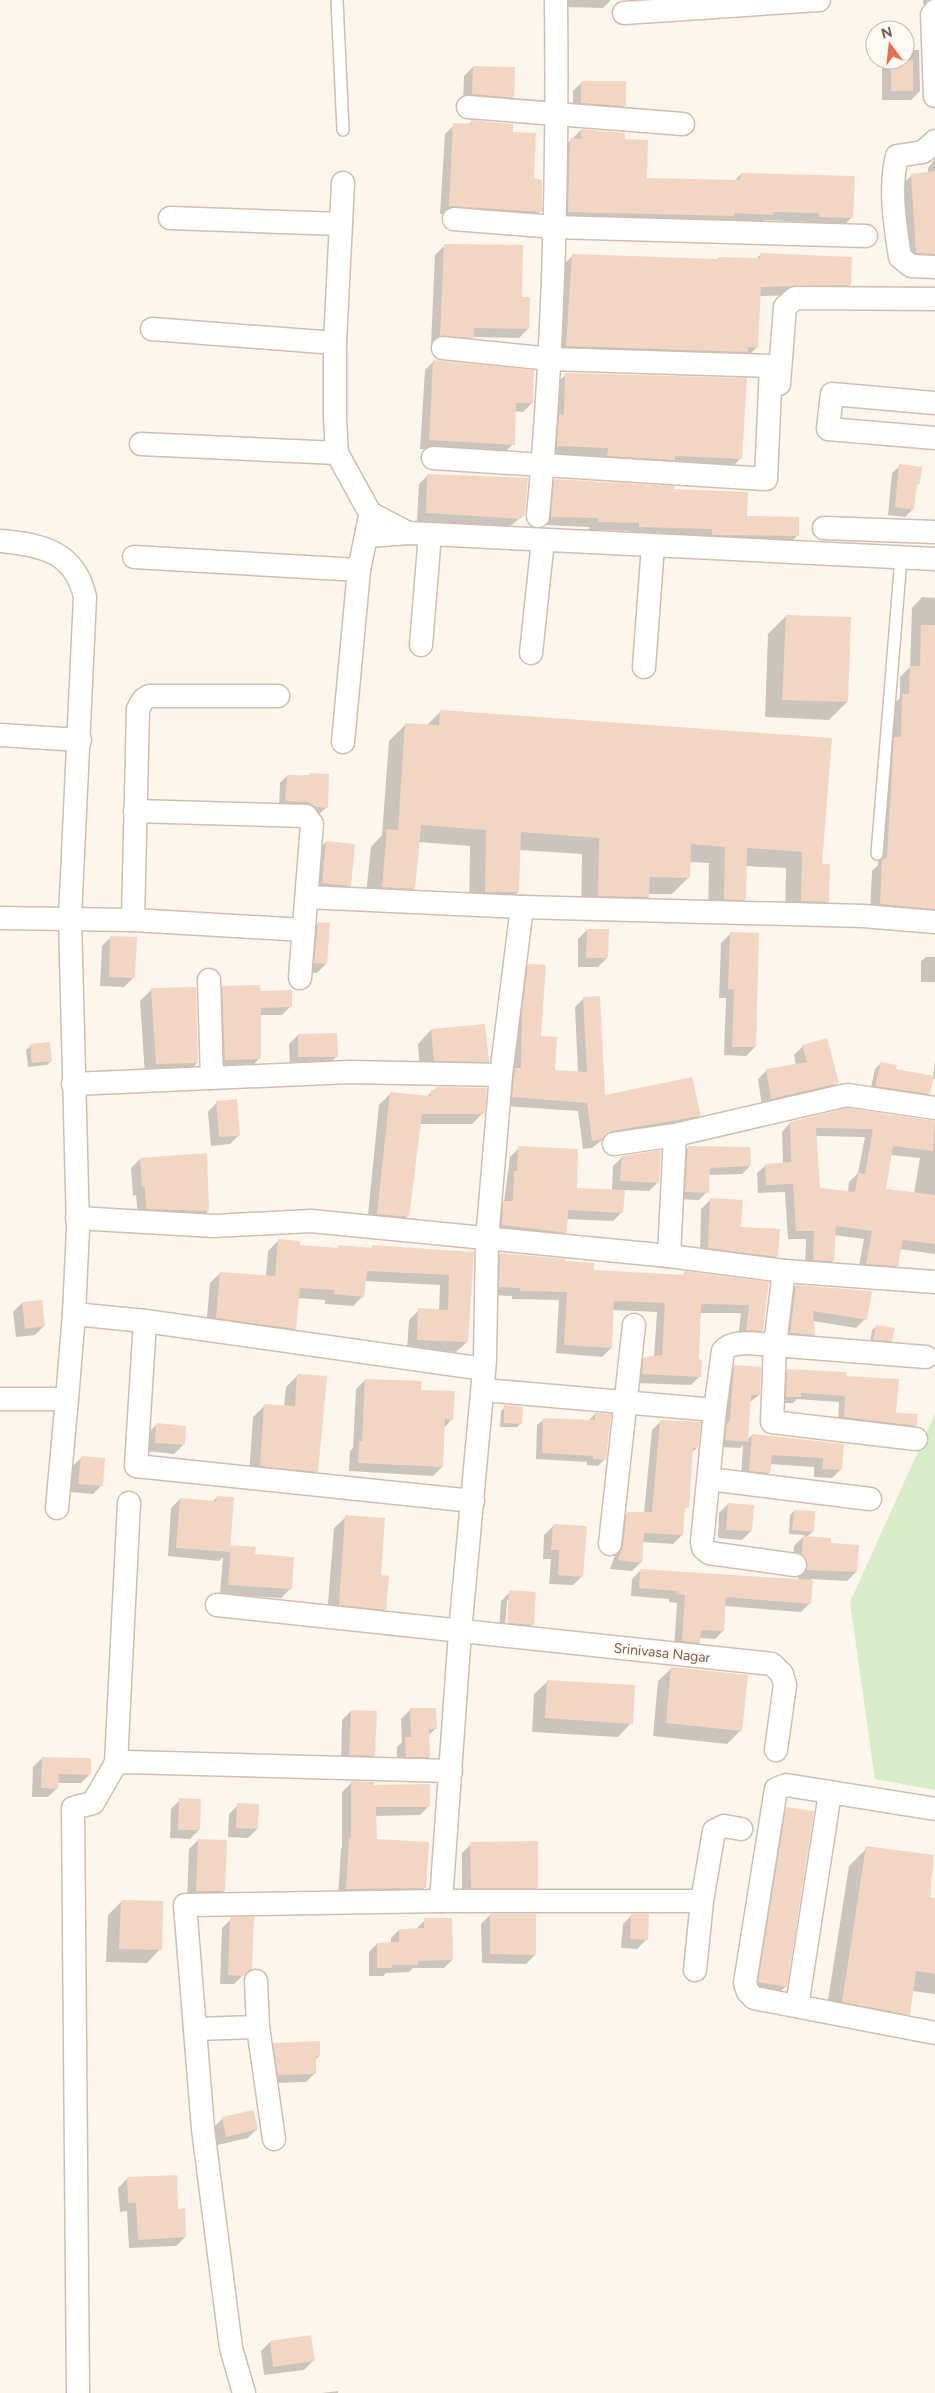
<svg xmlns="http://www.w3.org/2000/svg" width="935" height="2393" font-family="Figtree,sans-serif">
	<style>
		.green { fill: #d8ecc9 }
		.shadow { fill: #0003; fill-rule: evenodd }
		.building { fill: #f3d5c3; fill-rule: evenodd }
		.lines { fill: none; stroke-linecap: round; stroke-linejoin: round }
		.lane-casing { stroke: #d1beb0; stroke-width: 14 }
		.street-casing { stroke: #d1beb0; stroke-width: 25 }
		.lane { stroke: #fff; stroke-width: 11 }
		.street { stroke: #fff; stroke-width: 22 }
		.labels { text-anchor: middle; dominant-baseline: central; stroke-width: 4; stroke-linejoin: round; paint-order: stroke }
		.street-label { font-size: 14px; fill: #7a5c4d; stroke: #fffaf3 }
	</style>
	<rect width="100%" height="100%" fill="#fdf6ec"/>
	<polygon class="green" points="935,1414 935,1790 875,1779 850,1602"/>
	<g class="shadow">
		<polygon points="565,0 611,0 603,8 565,7"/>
		<polygon points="895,0 935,0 935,4 923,4 923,0"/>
		<polygon points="905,50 919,50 920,91 911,100 882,100 882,60 905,60"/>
		<polygon points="473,67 513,97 504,106 463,103 464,76"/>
		<polygon points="582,82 624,106 615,115 573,111 573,91"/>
		<polygon points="471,122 512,134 534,181 541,211 532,220 440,214 445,134 454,125 468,125"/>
		<polygon points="581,130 646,179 734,181 741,174 852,217 843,226 811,225 811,222 765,220 763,223 560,221 562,149"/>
		<polygon points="935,159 935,267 901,266 897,190 912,175 928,173 928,168"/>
		<polygon points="444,246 520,298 528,329 519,338 472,337 463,346 431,344 435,255"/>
		<polygon points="761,254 849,285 840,294 759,296 757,347 748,356 558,355 564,264 573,255 717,260 756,259"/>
		<polygon points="434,361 532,403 523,412 514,411 513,444 504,453 420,449 425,370"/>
		<polygon points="566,374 741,458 732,467 599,464 599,457 549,455 557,383"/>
		<polygon points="900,466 919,483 915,487 913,509 905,517 888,515 892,473"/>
		<polygon points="428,475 524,515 509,527 417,522 419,484"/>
		<polygon points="555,480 746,517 797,536 788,545 630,536 631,531 589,530 589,527 543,525 546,489"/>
		<polygon points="922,597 935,598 935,922 870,914 872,871 878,865 885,748 893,705 900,698 900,677 910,667 912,608"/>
		<polygon points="786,616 847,702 829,720 765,717 768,634"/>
		<polygon points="441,711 831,739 821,865 828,901 811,918 785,918 786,868 745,866 745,899 728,916 708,916 709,863 689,862 689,877 672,894 648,894 648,897 631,914 581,912 582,854 519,850 518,892 501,909 469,908 470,846 418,842 414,888 397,905 365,904 371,847 382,835 389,741 406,724 426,726"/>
		<polygon points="328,775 327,807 319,814 279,808 280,783 287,776"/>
		<polygon points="326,842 350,885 341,894 313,892 317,851"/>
		<polygon points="318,923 326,964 317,973 306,972 309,932"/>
		<polygon points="587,930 607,958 598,967 578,967 578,939"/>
		<polygon points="730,934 755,1047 746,1056 724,1055 726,998 719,998 721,943"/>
		<polygon points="111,937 133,978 124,987 100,986 102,946"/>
		<polygon points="926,957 935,957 935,982 921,982 921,961"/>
		<polygon points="529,965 540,1037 553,1072 578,1073 575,1007 584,998 604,1096 699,1115 690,1124 602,1140 592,1148 583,1149 578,1111 504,1106 520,974"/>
		<polygon points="223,987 291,1006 282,1015 260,1015 260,1058 251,1067 217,1067 214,996"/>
		<polygon points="152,989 197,1063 186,1074 145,1075 140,1001"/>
		<polygon points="431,1030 487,1061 474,1075 420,1074 418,1044"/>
		<polygon points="298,1035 337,1056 328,1065 290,1066 289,1044"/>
		<polygon points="31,1046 51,1061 47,1065 28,1067 26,1050"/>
		<polygon points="803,1046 837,1083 828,1092 762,1107 758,1079 767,1070 796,1065 794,1055"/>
		<polygon points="935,1061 935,1079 932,1079 929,1093 923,1099 870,1092 875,1069 881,1063 895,1070 933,1077"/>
		<polygon points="437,1088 483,1113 472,1124 419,1124 408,1216 397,1227 367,1225 379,1105 390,1094 426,1097"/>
		<polygon points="217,1102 239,1135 230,1144 211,1146 208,1112"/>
		<path d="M848 1110 935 1121V1254L900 1249 897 1266 888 1274 858 1272 864 1239 834 1235 833 1261 824 1270 805 1268 806 1239H788L785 1192 758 1193 757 1173 766 1165 783 1164 782 1132 790 1123ZM816 1136 865 1137 858 1173 849 1182 848 1193 819 1189ZM891 1155 920 1158 914 1194 885 1190Z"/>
		<polygon points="519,1148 576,1189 612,1191 613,1166 622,1157 658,1182 649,1191 623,1190 622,1212 613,1221 566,1219 566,1232 557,1241 494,1234 495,1211 504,1202 510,1157"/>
		<polygon points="688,1148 750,1166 742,1174 708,1175 707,1192 699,1200 678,1199 680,1156"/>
		<polygon points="140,1159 208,1211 199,1220 138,1217 136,1195 133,1196 131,1168"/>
		<polygon points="710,1200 740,1229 777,1256 768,1265 700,1257 701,1209"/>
		<polygon points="278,1241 299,1246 337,1249 339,1246 370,1249 373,1247 472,1253 467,1342 456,1352 407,1349 409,1320 419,1310 439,1310 440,1285 365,1281 363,1296 353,1306 325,1304 325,1300 298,1298 295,1329 285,1339 206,1328 210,1283 220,1273 266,1277 268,1251"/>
		<polygon points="500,1254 564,1263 593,1271 681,1276 685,1273 768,1283 762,1330 754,1339 738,1338 741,1313 700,1313 697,1361 699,1377 691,1385 634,1383 636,1366 644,1358 654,1357 657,1312 613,1310 611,1348 602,1357 556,1353 559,1300 512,1299 512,1296 491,1295 492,1263"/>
		<polygon points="796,1286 865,1319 856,1328 813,1321 813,1334 804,1343 781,1342 787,1295"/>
		<polygon points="22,1303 44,1326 35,1335 16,1337 13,1312"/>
		<polygon points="877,1326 891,1341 887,1345 870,1343 872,1330"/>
		<polygon points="735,1366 759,1395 750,1402 747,1440 752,1435 842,1445 841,1469 832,1478 814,1477 814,1467 770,1464 769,1473 760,1482 741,1479 743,1445 740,1448 719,1447 728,1373"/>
		<polygon points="788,1370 845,1377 895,1414 916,1425 909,1432 838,1424 839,1402 797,1399 793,1403 780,1403 781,1377"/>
		<polygon points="298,1375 317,1471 305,1483 249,1477 253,1417 265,1405 284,1407 286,1387"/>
		<polygon points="365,1380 420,1391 452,1419 444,1428 442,1467 433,1476 349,1471 350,1451 353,1448 356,1389"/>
		<polygon points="505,1407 521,1423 517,1427 500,1427 501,1411"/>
		<polygon points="595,1414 605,1459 598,1466 587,1465 587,1462 536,1459 537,1425 544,1419 588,1421"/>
		<polygon points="661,1421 697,1448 691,1453 687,1507 683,1511 682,1535 673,1544 642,1542 641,1562 632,1571 610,1569 615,1555 618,1523 627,1514 644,1513 652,1430"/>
		<polygon points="157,1424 183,1445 174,1454 146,1451 148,1433"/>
		<polygon points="81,1458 102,1485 93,1494 70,1492 72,1467"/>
		<polygon points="217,1497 228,1550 232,1547 254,1555 290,1589 281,1598 220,1594 223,1557 219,1561 168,1556 171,1508 180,1499 212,1502"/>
		<polygon points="728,1504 751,1531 742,1540 718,1538 719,1513"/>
		<polygon points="794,1511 813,1531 807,1537 829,1544 856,1572 847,1581 811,1579 810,1603 801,1612 725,1606 723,1631 715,1639 699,1638 699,1643 690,1651 674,1649 677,1603 669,1602 669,1599 631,1596 632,1579 641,1570 798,1580 799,1570 793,1563 794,1546 805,1535 789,1534 790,1515"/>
		<polygon points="346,1517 385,1609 373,1621 327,1616 334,1528"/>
		<polygon points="553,1526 582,1576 573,1585 549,1584 551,1559 543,1559 544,1535"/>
		<path d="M510 1592 534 1593 532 1625 524 1634 499 1631 501 1601ZM507 1600H510L508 1629H505Z"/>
		<polygon points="672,1668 741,1730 727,1744 653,1736 658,1681"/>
		<polygon points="548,1681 631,1723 618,1737 532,1732 534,1694"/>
		<polygon points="410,1710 436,1728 428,1736 429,1757 420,1766 397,1765 397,1747 402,1742 401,1719"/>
		<polygon points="351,1711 374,1755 365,1764 341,1763 342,1720"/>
		<polygon points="42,1758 90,1774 81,1783 57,1783 57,1788 48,1797 32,1797 33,1767"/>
		<polygon points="351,1783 373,1786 429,1806 420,1815 375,1816 376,1840 424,1888 415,1897 338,1898 341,1849 342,1847 342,1792"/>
		<polygon points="180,1800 199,1830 190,1839 170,1838 171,1809"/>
		<polygon points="238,1805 257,1829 248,1838 228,1837 229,1814"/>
		<polygon points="787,1809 786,1986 768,2004 741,2000 769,1826"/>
		<polygon points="198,1840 224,1891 215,1900 187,1900 189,1849"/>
		<polygon points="471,1844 537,1887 528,1896 462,1896 462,1853"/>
		<polygon points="867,1848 929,1898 935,1899 935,1994 912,1991 908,2014 890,2032 825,2019 849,1866"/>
		<polygon points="122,1901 160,1949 147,1963 106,1962 108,1915"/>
		<polygon points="490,1915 535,1955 526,1964 482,1963 481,1924"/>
		<polygon points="632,1915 646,1940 637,1949 621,1948 623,1924"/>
		<polygon points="231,1919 251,1968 234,1984 220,1984 222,1928"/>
		<polygon points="425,1920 452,1960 444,1968 413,1968 409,1972 386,1973 383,1976 369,1976 369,1952 377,1944 391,1943 391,1938 399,1930 416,1929"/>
		<polygon points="274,2044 319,2056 315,2060 315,2073 306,2082 269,2083 265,2053"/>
		<polygon points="253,2111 257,2129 248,2138 217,2145 213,2128 222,2119"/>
		<polygon points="127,2179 177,2210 185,2237 176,2246 129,2248 127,2211 120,2212 118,2188"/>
		<polygon points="270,2342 313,2361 304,2370 264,2375 261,2351"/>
		<polygon points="338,2391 338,2393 322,2393"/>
	</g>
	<g class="building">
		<rect x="891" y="60" width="22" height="31"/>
		<polygon points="473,66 515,67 514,98 472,94"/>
		<polygon points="581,81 626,81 626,106 581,103"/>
		<polygon points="471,120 513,124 513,132 536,133 534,178 542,180 542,212 449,206 453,123 471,124"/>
		<polygon points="581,129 625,133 625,139 648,140 647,178 740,180 741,173 855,176 853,218 819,217 819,213 773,212 773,215 734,213 734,216 568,212 570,138 581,139"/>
		<polygon points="935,171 935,254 916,253 911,174"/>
		<polygon points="444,244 523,245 522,297 530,297 529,329 474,328 474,338 440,336"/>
		<polygon points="760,253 852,257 851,285 761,287 758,348 748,347 748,352 566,346 572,254 718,259 718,257 760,258"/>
		<polygon points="433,360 534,370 533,403 516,403 515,445 429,440"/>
		<polygon points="565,373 747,378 742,459 675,456 675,460 607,456 608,448 557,446 559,414 564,415"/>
		<polygon points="899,464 922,467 920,484 917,484 914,510 895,507"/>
		<polygon points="427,474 528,478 525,516 520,516 520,519 426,513"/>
		<polygon points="554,479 674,486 674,489 748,492 747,516 799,517 799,536 712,535 712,529 639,527 639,523 598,522 598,518 551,517"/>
		<polygon points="786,615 851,617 848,702 782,700"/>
		<polygon points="921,625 935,625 935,909 880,904 882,860 887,857 894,737 901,737 902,694 909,694 910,666 920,666"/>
		<polygon points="440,710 832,738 822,864 830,864 829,902 801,901 802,852 747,848 746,900 724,899 725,847 691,844 690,878 650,877 649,897 598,896 599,838 521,832 519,892 485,892 486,830 421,825 415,889 382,887 387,829 398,830 405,723 439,725"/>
		<polygon points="310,773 329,774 328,808 316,807 308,802 285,801 287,775 310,776"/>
		<polygon points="326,841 355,844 351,886 322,883"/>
		<polygon points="318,922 330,923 327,964 314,963"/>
		<polygon points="587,929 609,929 608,958 586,958"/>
		<polygon points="730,932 759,933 756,1047 732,1047 734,990 728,989"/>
		<polygon points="110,936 137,937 135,978 109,977"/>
		<polygon points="528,964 546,965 541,1036 557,1037 555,1070 587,1072 583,997 600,996 605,1095 692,1077 701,1116 612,1131 602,1139 592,1141 587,1103 512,1097 515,1068 521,1068 522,1010"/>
		<polygon points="260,985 261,991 292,990 292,1007 261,1008 261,1059 225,1060 222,986"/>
		<polygon points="196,987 198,1063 156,1064 151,988"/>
		<polygon points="485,1024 489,1062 434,1061 431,1029"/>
		<polygon points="337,1033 338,1057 298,1057 298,1034"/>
		<polygon points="827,1038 839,1083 771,1099 766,1069 807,1062 802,1045"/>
		<polygon points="50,1042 52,1061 32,1063 30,1044"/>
		<polygon points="881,1062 897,1065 896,1069 934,1076 930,1094 875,1086"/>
		<polygon points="436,1087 487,1088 485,1114 422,1114 409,1217 377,1214 390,1092 431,1096 431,1090 437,1090"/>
		<polygon points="237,1099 240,1136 219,1137 216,1101"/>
		<path d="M848 1108 935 1121 933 1151 893 1146 886 1189 935 1195V1244L903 1240 898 1266 866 1264 872 1231 836 1226 834 1261 813 1260 814 1231H796L793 1184 766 1185 765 1164 791 1162 790 1122ZM816 1128 873 1129 865 1174 858 1173 855 1192 820 1188Z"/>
		<polygon points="518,1146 578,1149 577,1188 625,1190 623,1213 568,1210 567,1233 502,1225 503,1201 513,1201 514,1171 517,1171"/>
		<polygon points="688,1146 750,1147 751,1166 710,1168 709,1193 685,1192"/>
		<polygon points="661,1150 659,1183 620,1181 622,1156"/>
		<polygon points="207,1153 209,1211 146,1209 145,1187 142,1187 140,1158"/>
		<polygon points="710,1198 743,1200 741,1227 780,1229 778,1257 708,1248"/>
		<polygon points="278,1239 300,1241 300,1245 338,1248 339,1245 372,1248 372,1245 474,1252 468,1342 417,1340 418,1308 448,1310 449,1275 367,1271 364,1297 334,1294 334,1290 300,1288 296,1329 216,1318 220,1272 275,1276"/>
		<polygon points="500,1253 566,1259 565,1261 594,1263 594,1270 684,1275 684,1271 769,1282 763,1331 746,1330 749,1305 704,1304 701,1305 699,1359 702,1360 701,1377 642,1374 644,1357 662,1355 665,1303 614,1301 612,1348 564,1345 567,1292 520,1291 520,1288 499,1287"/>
		<polygon points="796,1285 872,1291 867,1320 813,1311 815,1335 790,1333"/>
		<polygon points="42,1300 45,1326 25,1329 22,1302"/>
		<polygon points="876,1325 895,1328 892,1341 873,1340"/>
		<polygon points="734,1365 761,1367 760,1395 751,1395 748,1442 725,1440 727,1424 730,1420"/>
		<polygon points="787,1369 846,1372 846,1376 899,1379 896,1413 918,1414 917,1426 844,1417 845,1396 801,1393 801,1397 786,1397"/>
		<polygon points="297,1374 327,1376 318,1472 260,1466 264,1404 295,1406"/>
		<polygon points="365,1379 422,1381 421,1390 455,1391 453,1420 445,1419 443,1467 358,1463 359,1441 362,1441"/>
		<polygon points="504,1405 523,1407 522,1424 504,1423"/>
		<polygon points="595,1413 611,1414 606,1460 593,1459 593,1456 542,1453 543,1418 595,1420"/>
		<polygon points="660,1420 701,1422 698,1448 693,1448 689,1508 685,1508 683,1535 644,1533 642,1563 618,1560 623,1545 627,1512 652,1512"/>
		<polygon points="156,1423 186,1426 185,1445 155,1443"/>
		<polygon points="752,1434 844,1444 842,1470 822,1469 823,1458 772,1455 770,1473 749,1471"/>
		<polygon points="81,1456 105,1458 103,1486 78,1484"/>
		<polygon points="217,1496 234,1497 230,1552 176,1548 180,1498 216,1501"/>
		<polygon points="728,1503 754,1505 752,1531 726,1530"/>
		<polygon points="794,1510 815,1511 814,1532 792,1530"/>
		<polygon points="345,1515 385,1518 381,1575 389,1576 386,1610 339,1605"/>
		<polygon points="553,1524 587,1526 583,1577 558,1575 559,1550 551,1550"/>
		<polygon points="803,1536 831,1538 831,1543 859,1545 857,1572 807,1570 807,1561 802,1554"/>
		<polygon points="231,1545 256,1547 255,1554 294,1557 292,1589 228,1585"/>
		<polygon points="640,1569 813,1580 811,1604 726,1597 724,1631 701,1630 700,1643 682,1641 685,1595 676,1594 677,1591 639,1588"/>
		<polygon points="509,1590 536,1592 534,1625 507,1623"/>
		<polygon points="671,1667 748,1675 742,1731 666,1723"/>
		<polygon points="547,1680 635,1685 633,1724 545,1718"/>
		<polygon points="410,1708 436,1708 437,1729 429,1729 430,1757 406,1757 405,1737 411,1737"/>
		<polygon points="351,1710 377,1711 375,1756 349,1755"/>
		<polygon points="42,1757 91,1758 91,1775 59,1774 58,1789 41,1788"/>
		<polygon points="351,1781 374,1782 374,1785 430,1784 430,1807 376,1807 377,1839 429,1842 426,1888 346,1889 349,1838 351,1839"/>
		<polygon points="179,1798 201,1799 200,1830 178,1830"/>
		<polygon points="237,1803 259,1804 258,1829 236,1828"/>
		<polygon points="786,1807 814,1811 787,1987 758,1982"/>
		<polygon points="198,1839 227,1840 225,1891 196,1891"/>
		<polygon points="538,1841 538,1888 471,1888 470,1842"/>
		<polygon points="866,1846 934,1855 930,1897 935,1898 935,1974 916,1971 910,2015 842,2002"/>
		<polygon points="121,1900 163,1901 162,1950 119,1949"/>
		<polygon points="490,1914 536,1914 536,1955 490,1954"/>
		<polygon points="631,1914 649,1914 648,1940 630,1939"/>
		<polygon points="230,1917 254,1917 252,1969 244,1976 228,1975"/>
		<polygon points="424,1918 452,1918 453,1960 418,1961 418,1965 392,1965 392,1968 377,1968 377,1943 399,1942 399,1929 424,1928"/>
		<polygon points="320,2041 320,2056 316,2056 316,2074 278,2075 273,2043"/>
		<polygon points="253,2110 258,2129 226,2137 222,2117"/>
		<polygon points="177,2175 178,2209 185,2208 186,2237 138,2240 136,2203 128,2203 127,2177"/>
		<polygon points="311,2335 315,2361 273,2367 270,2341"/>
	</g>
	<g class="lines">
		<defs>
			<g id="lane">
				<polyline points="337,0 343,130"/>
				<polyline points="877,854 901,558"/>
			</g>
			<g id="street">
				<polyline points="624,13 819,0"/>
				<polyline points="935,96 932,15 935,11"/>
				<polyline points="468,107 683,124"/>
				<path d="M935 141 923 152 897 156C889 189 895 224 900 257L911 266 935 267"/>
				<polyline points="343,183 335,343 335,419 337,453 370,513 408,533"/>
				<polyline points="170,218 341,224"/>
				<polyline points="454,219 554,227 866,236"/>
				<polyline points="152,329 335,343"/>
				<polyline points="779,384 785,307 795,298 935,299"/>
				<polyline points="935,403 832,394 828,429 935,438"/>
				<polyline points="141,444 337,453"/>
				<polyline points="433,458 766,479 771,366 551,359 443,348"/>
				<path d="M538 516C554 344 558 172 556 0"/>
				<polyline points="824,528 935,532"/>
				<polyline points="368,536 409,533 935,559"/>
				<polyline points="134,557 359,570"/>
				<polyline points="421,645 430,534"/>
				<polyline points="531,653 543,540"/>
				<polyline points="644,667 653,546"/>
				<polyline points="0,735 80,740"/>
				<polyline points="343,742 359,570 369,521"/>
				<polyline points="135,811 306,816 312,824 300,978"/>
				<polyline points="307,897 522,907 863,916 935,922"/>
				<polyline points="522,907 501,1075 487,1240 485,1360 460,1632 441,1901 702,1901"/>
				<polyline points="0,918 133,920 304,930"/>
				<polyline points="133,920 138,709 143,700 149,696 278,696"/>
				<polyline points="209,980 212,1078"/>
				<polyline points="73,1084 350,1072 501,1075"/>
				<polyline points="614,1144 675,1135 847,1095 935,1108"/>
				<polyline points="77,1218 214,1226 311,1221 669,1256 784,1271 935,1282"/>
				<polyline points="669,1256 675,1135"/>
				<polyline points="74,1314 145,1321 484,1369"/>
				<polyline points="145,1321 136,1466 473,1501"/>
				<path d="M483 1390 715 1410 723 1351C733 1338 760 1345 775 1345L784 1271"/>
				<path d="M0 1399H67L74 1314 78 1228 70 918 85 597C75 552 43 545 2 541"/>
				<polyline points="715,1410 702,1542 703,1548 709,1553 795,1565"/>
				<polyline points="916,1439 772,1422 775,1345 926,1357"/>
				<polyline points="709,1479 870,1499"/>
				<polyline points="57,1508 67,1399"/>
				<polyline points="610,1544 634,1325"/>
				<polyline points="217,1605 772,1664 782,1674 785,1685 776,1750"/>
				<polyline points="116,1763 129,1503"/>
				<polyline points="935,1809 786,1785 776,1789 745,1983 748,1992 754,1998 935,2033"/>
				<polyline points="695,1970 702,1901 714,1831 724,1826 741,1829"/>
				<polyline points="797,2006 830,1793"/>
				<polyline points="258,2027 274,2139"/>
				<polyline points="195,2029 258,2027 256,1981"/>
				<polyline points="78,2393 73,1808 93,1803 116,1763 126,1762 451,1771"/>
				<polyline points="244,2393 231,2348 203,2129 185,1905 441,1901"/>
			</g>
		</defs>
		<use href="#lane" class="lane-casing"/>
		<use href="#street" class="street-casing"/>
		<use href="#lane" class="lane"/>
		<use href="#street" class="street"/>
	</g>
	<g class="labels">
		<g class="street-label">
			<text transform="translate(662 1653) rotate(6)">Srinivasa Nagar</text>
		</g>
	</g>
	<g transform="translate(890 45) rotate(345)"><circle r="24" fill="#fffaf3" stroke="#cabbb1"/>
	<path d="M0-4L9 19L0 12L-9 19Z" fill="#e76f51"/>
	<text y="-8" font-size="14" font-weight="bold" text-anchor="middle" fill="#7a5c4d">N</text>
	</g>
</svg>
